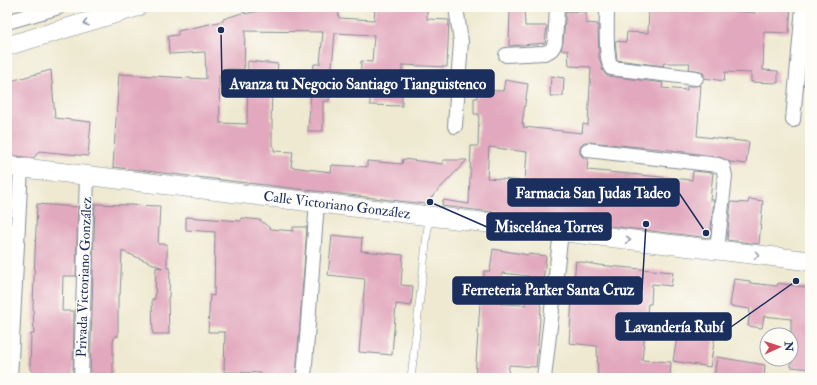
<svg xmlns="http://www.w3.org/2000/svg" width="817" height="385" font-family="'IM FELL Double Pica',serif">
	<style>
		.building { fill: #e2a8bd; fill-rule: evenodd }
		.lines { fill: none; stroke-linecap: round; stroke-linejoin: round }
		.lane-casing { stroke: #848c97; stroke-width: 8 }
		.street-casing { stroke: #848c97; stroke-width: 16 }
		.secondary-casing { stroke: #848c97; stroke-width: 20 }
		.lane { stroke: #fff; stroke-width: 7 }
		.street { stroke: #fff; stroke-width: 14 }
		.secondary { stroke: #fff; stroke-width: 19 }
		.oneway { stroke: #8d97ae }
		.labels { text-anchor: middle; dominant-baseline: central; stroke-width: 3; stroke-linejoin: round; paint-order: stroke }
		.street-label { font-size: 14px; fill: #1b2f5e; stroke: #fdfcf7 }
		.leader { fill: none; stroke: #1b2f5e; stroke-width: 1.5 }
		.callout-dot { fill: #1b2f5e; stroke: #fdfcf7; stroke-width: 1.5 }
		.callout { fill: #1b2f5e; stroke: #1b2f5e; stroke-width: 1.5 }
		.callout-label { font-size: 15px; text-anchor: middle; font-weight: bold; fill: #fff }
	</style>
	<rect width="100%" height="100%" fill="#fdfcf7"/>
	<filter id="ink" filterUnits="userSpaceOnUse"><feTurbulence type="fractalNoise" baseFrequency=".025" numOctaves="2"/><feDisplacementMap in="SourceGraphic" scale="8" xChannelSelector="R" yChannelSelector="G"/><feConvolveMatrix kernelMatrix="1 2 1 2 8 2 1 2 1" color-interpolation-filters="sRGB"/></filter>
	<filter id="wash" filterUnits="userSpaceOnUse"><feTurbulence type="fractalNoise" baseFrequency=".012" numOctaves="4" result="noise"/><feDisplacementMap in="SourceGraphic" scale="16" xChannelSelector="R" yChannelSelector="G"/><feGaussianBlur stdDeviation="0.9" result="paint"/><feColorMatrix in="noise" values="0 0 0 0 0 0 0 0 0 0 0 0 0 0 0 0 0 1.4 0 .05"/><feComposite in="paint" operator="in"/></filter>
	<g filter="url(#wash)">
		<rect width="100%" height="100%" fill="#eee9d0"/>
		<g id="blocks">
			<g class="building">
				<path d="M275 7H338L339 18 374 20 375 7H427V19L449 20 447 67 402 65V106L370 105V94L360 93 361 61 372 62 374 35 335 33 329 101H323V131H308L311 93 272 92 271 120H272V146H274V151L293 152 291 167 331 172 332 165 367 167V161L402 164 403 159 443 164V160H467L425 204 113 167 119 74 206 79 205 52 169 54 168 36 178 35V31L223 21V19L245 12V14ZM245 31 323 32 320 64H314L312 81 276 80 278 64 248 61 247 124 220 123 219 76H221V69H244Z"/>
				<polygon points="510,7 524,7 525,26 547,26 545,43 509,46"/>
				<polygon points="649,7 702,7 755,13 755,7 791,7 789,33 764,32 763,70 778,71 778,83 751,82 751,73 725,72 724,81 704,78 704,74 701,71 689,69 690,63 664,63 663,66 617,60 615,41 626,42 627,32 648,33"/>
				<path d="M566 11 586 12V23L598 24 599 57 603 71 606 75 610 76 663 83 662 88 687 90V86H695L701 85 697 136 749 142 746 164 730 162 719 157 670 150 589 142H584L581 145 580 149V154L583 157 588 159 587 170 692 180 693 171 713 173 710 200H714L710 238 442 206 443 200 469 204 471 146H478L479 114H474V98H477L478 90 503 91 505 80 528 84 522 124H524L523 127 582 133 583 124 588 125 591 67 569 66 568 50H561L563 42ZM489 147 527 152 525 181 487 178Z"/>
				<polygon points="51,70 55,118 91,122 88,156 39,151 34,158 7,155 7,82"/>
				<polygon points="551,76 564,78 563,96 550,96"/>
				<polygon points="749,199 763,201 759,244 727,240 731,202 748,203"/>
				<polygon points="37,204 78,207 76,276 63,276 62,311 74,311 73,378 46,378 36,377 30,369 31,334 34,334 33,304"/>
				<polygon points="95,204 160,206 158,244 167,244 167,268 170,268 169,297 168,297 169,334 153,334 152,299 155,299 156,267 163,268 122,251 120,295 118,295 118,336 114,337 114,340 113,340 113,378 90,378"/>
				<polygon points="186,217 241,221 241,218 260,220 271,229 293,231 293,227 307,227 296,378 261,378 261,373 224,372 225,332 208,332 210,295 214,296 215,232 186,230"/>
				<polygon points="332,235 362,238 361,251 403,255 401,285 413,286 411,306 396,304 392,355 359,352 365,279 328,275"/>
				<path d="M493 249 528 255V254L546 256 540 306H541L536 367 509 365 508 378H475L480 303H482L484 271H490ZM502 273 528 276 525 305 501 304Z"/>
				<polygon points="576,261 598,265 673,272 671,286 652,284 651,304 648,304 642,360 671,362 670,378 598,378 597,346 569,343 572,299"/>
				<polygon points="734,279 750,281 750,283 777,286 778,283 810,288 810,369 791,367 791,319 764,316 762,328 748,326 750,309 730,306"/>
				<polygon points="679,325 716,330 710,367 673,361"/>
				<polygon points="717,357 765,365 764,378 714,378"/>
			</g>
		</g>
	</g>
	<g filter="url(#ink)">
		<use href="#blocks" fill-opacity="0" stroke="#848c97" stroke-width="1"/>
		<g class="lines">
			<defs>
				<polyline id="lane" points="411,378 429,217"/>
				<g id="street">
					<path d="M607 7C607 21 605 57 611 68L696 78"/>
					<polyline points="7,22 59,7"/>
					<path d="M506 55 544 53C551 51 553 49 555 42L557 7"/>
					<polyline points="793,120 803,7"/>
					<polyline points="455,126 461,42 456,7"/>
					<polyline points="588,150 718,165 723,167 725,176 717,250"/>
					<polyline points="10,378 21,168"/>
					<polyline points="81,378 87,176"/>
					<polyline points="304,378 317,202"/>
					<polyline points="544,378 561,232"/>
				</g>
				<g id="secondary">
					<polyline points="7,46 137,7"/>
					<polyline points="7,166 810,261"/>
				</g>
			</defs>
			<use href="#lane" class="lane-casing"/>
			<use href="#street" class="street-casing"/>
			<use href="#secondary" class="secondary-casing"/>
			<use href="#lane" class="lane"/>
			<use href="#street" class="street"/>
			<use href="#secondary" class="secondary"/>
		</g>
		<defs><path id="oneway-chevron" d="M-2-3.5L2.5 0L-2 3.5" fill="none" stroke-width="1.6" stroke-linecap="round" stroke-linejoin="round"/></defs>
		<g class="oneway">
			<use href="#oneway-chevron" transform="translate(86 23) rotate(163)"/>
			<use href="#oneway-chevron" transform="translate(628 240) rotate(7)"/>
			<use href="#oneway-chevron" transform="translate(757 255) rotate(7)"/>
		</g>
	</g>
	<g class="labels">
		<g class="street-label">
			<text transform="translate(337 205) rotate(7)">Calle Victoriano González</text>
			<text transform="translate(84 277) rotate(-88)">Privada Victoriano González</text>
		</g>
	</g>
	<path class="leader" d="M221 30L222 83M706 233L679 193M430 202L487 227M646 224L642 290M796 281L731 327"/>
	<g class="callout-dot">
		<circle cx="221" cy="30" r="4"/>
		<circle cx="706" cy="233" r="4"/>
		<circle cx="430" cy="202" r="4"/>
		<circle cx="646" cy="224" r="4"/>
		<circle cx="796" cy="281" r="4"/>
	</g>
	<g class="callout">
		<rect x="222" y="70" width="272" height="27" rx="4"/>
		<rect x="508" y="179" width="171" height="27" rx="4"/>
		<rect x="487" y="213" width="124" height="27" rx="4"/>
		<rect x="453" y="277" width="189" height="27" rx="4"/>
		<rect x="616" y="313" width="115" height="27" rx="4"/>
	</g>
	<g class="callout-label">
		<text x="358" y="89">Avanza tu Negocio Santiago Tianguistenco</text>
		<text x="593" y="198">Farmacia San Judas Tadeo</text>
		<text x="549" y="232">Miscelánea Torres</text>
		<text x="548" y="295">Ferreteria Parker Santa Cruz</text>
		<text x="674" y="332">Lavandería Rubí</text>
	</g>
	<rect width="817" height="385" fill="none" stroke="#fdfcf7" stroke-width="24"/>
	<g transform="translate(779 347) rotate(87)"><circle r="19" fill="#fdfcf7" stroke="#a3aaba"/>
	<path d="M0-3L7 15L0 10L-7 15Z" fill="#d1495b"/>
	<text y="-6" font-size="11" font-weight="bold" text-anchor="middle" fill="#1b2f5e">N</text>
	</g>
</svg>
